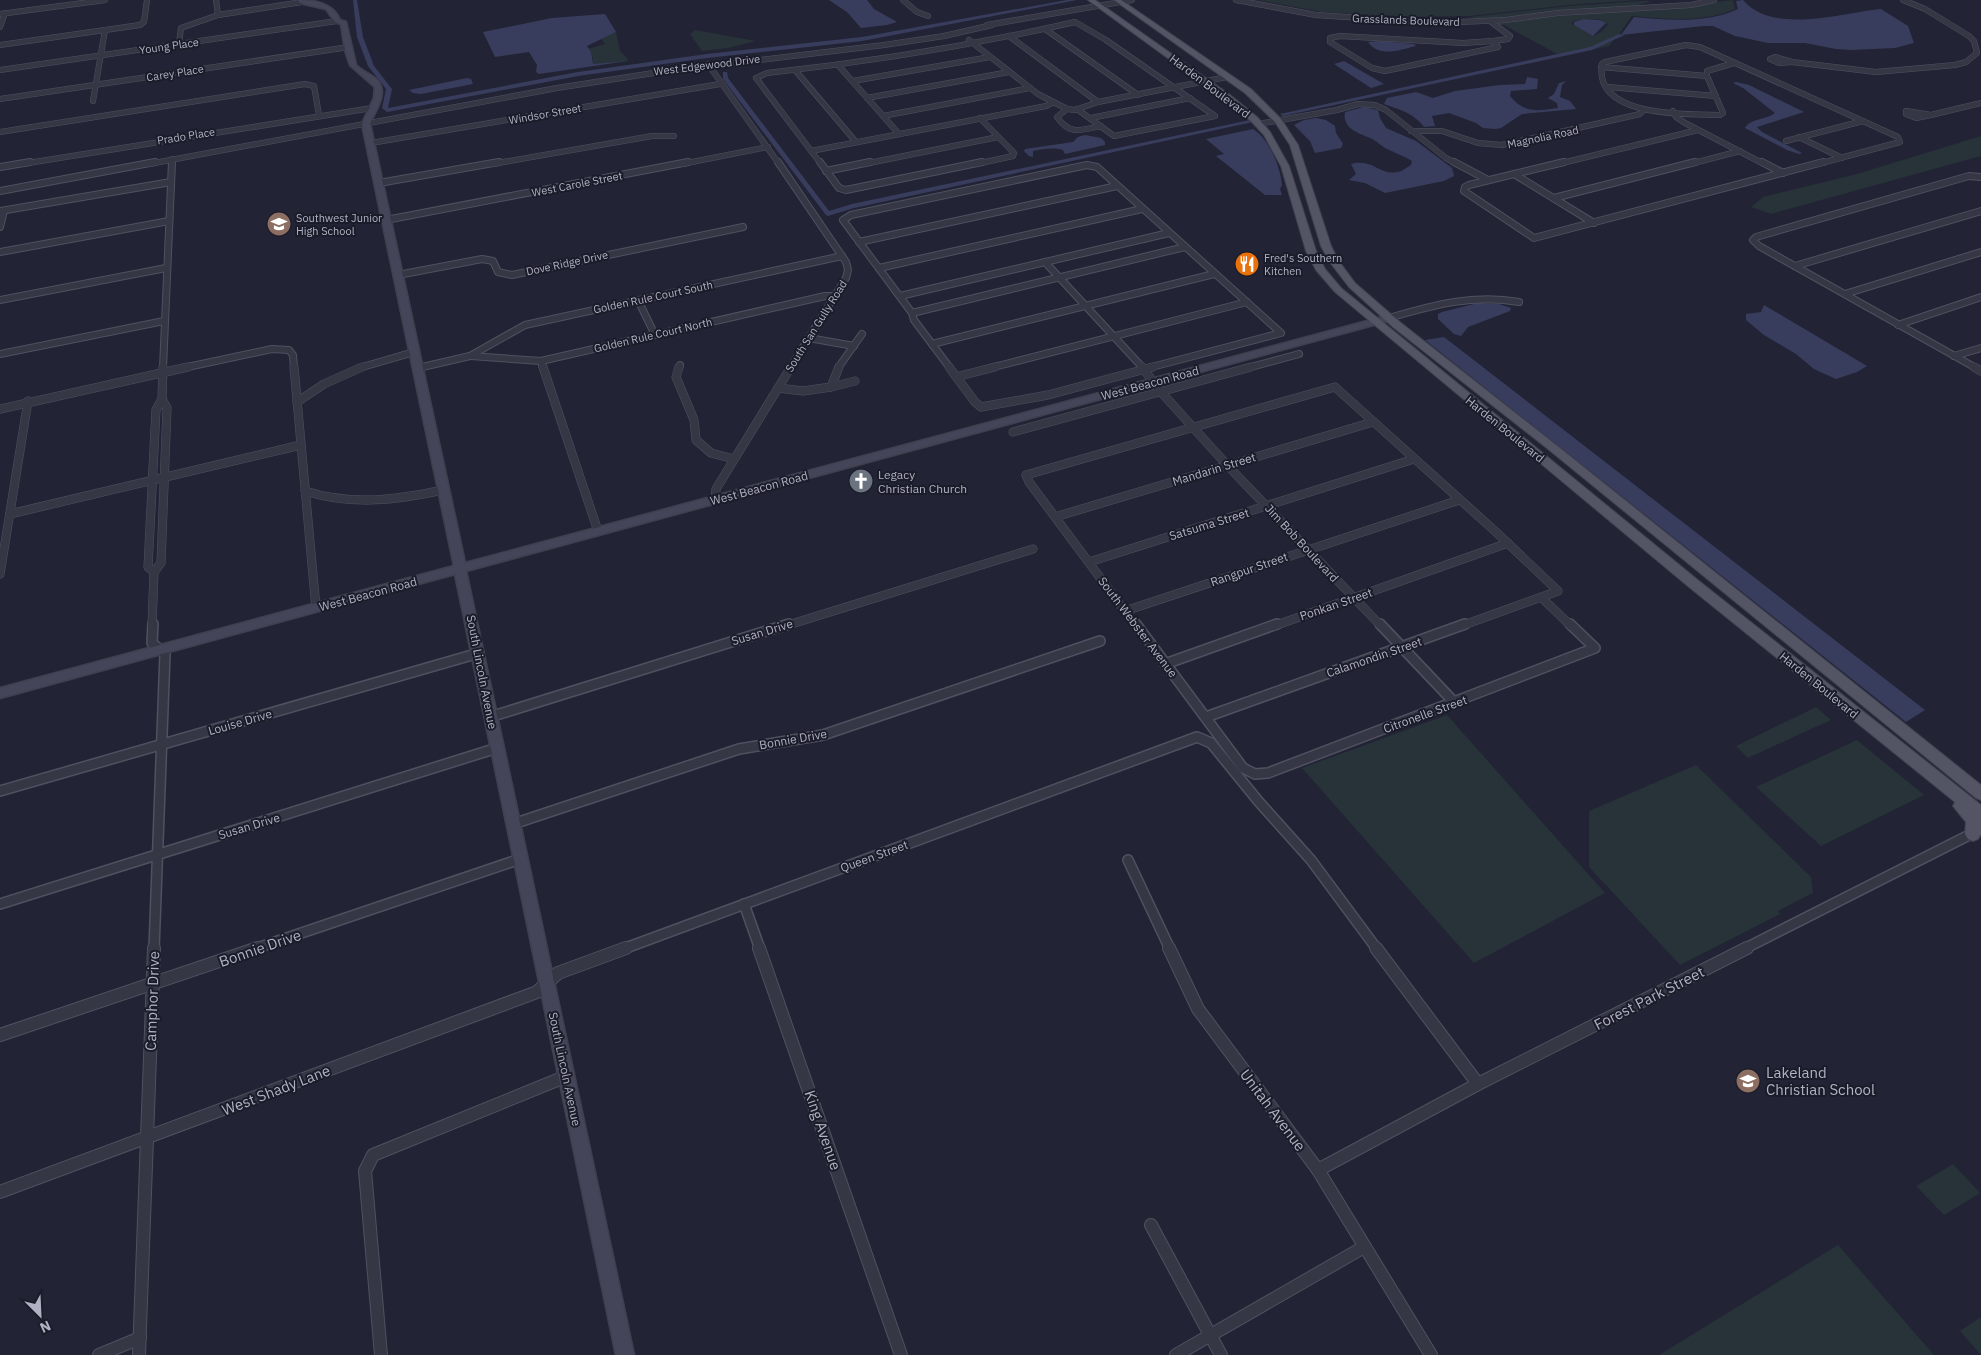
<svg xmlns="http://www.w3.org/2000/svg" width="1981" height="1355" font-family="'IBM Plex Sans',sans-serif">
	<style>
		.green { fill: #273239; fill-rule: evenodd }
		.water { fill: #393d5d }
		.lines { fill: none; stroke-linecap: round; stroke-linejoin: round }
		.canal { fill: #393d5d; fill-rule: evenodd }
		.street-far4-casing { stroke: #505160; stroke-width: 6 }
		.street-far3-casing { stroke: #505160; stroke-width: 8 }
		.street-far2-casing { stroke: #505160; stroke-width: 9 }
		.street-far1-casing { stroke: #505160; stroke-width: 12 }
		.street-casing { stroke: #505160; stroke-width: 14 }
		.secondary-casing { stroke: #3f404f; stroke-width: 3 }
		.primary-casing { stroke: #3f404f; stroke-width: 2 }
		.street-far4 { stroke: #353745; stroke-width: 5 }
		.street-far3 { stroke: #353745; stroke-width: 6 }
		.street-far2 { stroke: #353745; stroke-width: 8 }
		.street-far1 { stroke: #353745; stroke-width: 9 }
		.street { stroke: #353745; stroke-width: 12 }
		.secondary { fill: #444558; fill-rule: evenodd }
		.primary { fill: #535565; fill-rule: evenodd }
		.labels { text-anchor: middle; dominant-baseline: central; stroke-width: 4; stroke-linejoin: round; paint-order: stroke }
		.far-street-label { font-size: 11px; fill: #b0b1c2; stroke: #1b1c2a }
		.far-poi-label { font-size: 11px; fill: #b0b1c2; stroke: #1b1c2a; text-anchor: start }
		.street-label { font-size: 12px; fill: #b0b1c2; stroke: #1b1c2a }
		.poi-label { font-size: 12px; fill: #b0b1c2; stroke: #1b1c2a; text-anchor: start }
		.near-street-label { font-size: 15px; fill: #b0b1c2; stroke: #1b1c2a }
		.near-poi-label { font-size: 15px; fill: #b0b1c2; stroke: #1b1c2a; text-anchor: start }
	</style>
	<rect width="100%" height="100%" fill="#222435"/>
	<g class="green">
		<polygon points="1258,0 1639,0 1568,5 1469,16 1412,17 1322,12"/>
		<path d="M1735 0 1733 1 1735 9C1705 23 1665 19 1632 16L1619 34 1626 36 1615 39 1609 46 1561 56 1504 25H1498L1494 22ZM1581 19H1599L1608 24 1602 31 1594 36 1572 24V22Z"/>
		<polygon points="1641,1 1651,1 1636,6 1479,21 1470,17 1569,6"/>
		<polygon points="695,30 756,41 728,48 702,51 690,34"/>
		<path d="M616 32 620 51 628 59V61L592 65C594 59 592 53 588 49L605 44 601 38Z"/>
		<polygon points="1981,136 1981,156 1771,214 1751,207 1763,197 1857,174"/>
		<polygon points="1816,707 1831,720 1748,758 1736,746"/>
		<polygon points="1447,715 1605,893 1474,963 1302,768"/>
		<polygon points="1857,740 1924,795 1821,846 1756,787"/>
		<polygon points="1696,765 1811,877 1813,893 1778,911 1780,914 1680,965 1589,867 1589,811"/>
		<polygon points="1953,1164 1980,1193 1944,1215 1916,1186"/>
		<polygon points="1838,1245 1934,1355 1659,1355"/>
		<polygon points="1981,1317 1981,1355 1960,1331"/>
	</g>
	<g class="water">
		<polygon points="829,0 867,0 874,9 897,22 887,25 861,28 847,12"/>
		<path d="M1743 0C1772 35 1842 13 1881 9L1908 26 1914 43 1895 48 1851 50 1836 49 1805 43H1768L1735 36 1713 26H1703L1621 35 1634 17C1667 20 1707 24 1738 9L1736 1Z"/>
		<polygon points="605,14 616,32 587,46 591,52 593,64 628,61 539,74 536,72 537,65 529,52 495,57 483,32 552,18"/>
		<polygon points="1583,19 1600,20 1606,23 1593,36 1574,25 1574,22"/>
		<path d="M1379 41 1414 44 1416 46C1400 50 1379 58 1368 42Z"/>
		<polygon points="1344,61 1384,84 1371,88 1334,64"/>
		<path d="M1527 77 1538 79 1537 89 1511 91 1510 96C1525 114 1537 111 1558 108L1557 103 1548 98 1554 94 1559 83 1566 81 1562 85 1560 97 1570 101 1576 109 1522 114 1501 128 1495 129 1483 128 1476 123 1449 113 1432 116 1435 126 1424 127C1415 114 1399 109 1384 104L1387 98 1416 92 1433 98 1455 91 1500 85 1525 84Z"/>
		<polygon points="467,78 471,79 473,84 421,94 413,93 409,90"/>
		<path d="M1736 82 1749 85 1804 112 1757 127 1762 132 1802 153 1799 154 1787 150 1745 128C1751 118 1766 120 1775 113L1743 88 1733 83Z"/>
		<path d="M1364 107 1378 110 1380 118 1386 128 1416 141 1452 168 1454 176 1444 181 1385 193 1365 183 1349 180 1356 174 1351 164C1373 158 1380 176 1397 172 1402 172 1407 167 1411 165L1412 161C1404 156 1395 153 1387 149 1381 146 1376 140 1370 138 1359 133 1342 129 1345 112Z"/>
		<polygon points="1316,118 1326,120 1335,126 1336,133 1343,144 1341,148 1315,153 1310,141 1294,125 1304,120"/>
		<path d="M1253 129C1269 139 1280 166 1282 185L1280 189 1282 195H1265L1216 156 1224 154 1206 139Z"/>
		<path d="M1085 135 1101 138 1105 142V145L1065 154 1063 150C1053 147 1043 149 1033 151V157L1029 156 1024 151 1025 149 1073 142 1078 137Z"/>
		<polygon points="1478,303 1499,304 1511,308 1510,311 1468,327 1461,336 1454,334 1438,319 1438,314 1442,312"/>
		<polygon points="1764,305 1867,366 1857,372 1836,379 1814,369 1796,354 1764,335 1746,320 1746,314 1761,312"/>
		<polygon points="1444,337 1925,710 1906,722 1425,340"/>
	</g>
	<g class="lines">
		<g class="canal">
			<polygon points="353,0 357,0 363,37 374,66 392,89 388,108 578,72 707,54 862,37 1067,0 1077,0 862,41 707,58 578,76 387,112 382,108 386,89 368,66 357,37"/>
			<polygon points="1619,34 1624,35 1592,50 1283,116 1280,114 1590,47"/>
			<polygon points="723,72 727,72 728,78 829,211 852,204 1250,120 1253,122 854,208 828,216 826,215 723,79"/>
		</g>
		<defs>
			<g id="street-far4">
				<polyline points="216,0 218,15"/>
				<polyline points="903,0 917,12 928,16"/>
				<polyline points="1236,0 1316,15 1437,23 1506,20 1558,13 1691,5 1714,0"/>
				<polyline points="0,14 105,0"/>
				<polyline points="1490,21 1510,36 1508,39 1493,41"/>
				<polyline points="987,25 1132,0"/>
				<polyline points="0,27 5,13"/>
				<polyline points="1045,29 1138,95"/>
				<polyline points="1009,36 1098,102"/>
				<polygon points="1340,36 1463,43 1493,41 1498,47 1385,71 1372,68 1330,42 1330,38"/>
				<polyline points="969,40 1038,94 1067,109 1075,110 1098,102 1227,77"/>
				<polyline points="179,44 181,28 218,15 302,2"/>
				<polyline points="0,45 140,25 144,22 147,0"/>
				<polygon points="1775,57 1792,62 1779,63 1770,59"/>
				<polyline points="1792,62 1876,72 1955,65 1966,62 1977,53 1974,41 1969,36 1925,9 1903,0"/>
				<path d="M1734 63 1707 71V76L1723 113 1720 115C1687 114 1593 118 1602 64L1605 62 1686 45 1700 47 1898 137 1900 142 1818 164"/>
				<polyline points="708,64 779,164"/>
				<polyline points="838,65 899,134"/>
				<polyline points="1601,67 1707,76"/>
				<polyline points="0,70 337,21"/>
				<polyline points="795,70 856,142"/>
				<polyline points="853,81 990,57"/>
				<polyline points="1608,87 1716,96"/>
				<polyline points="867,98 1009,72"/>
				<polyline points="0,99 349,47"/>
				<polyline points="93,101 105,30"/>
				<path d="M1067 109 1057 117C1070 136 1081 130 1101 126"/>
				<polyline points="1673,111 1676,117 1685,123 1764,164"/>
				<polygon points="1906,111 1931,115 1916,118 1906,114"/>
				<polyline points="1931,115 1981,103"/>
				<polyline points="883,116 1030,88"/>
				<polyline points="1091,118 1190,98"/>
				<polyline points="1258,124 1337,110 1358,104 1375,105 1386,110 1446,158 1457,164"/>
				<polyline points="1411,131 1442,131 1478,143 1502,145 1640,114 1643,111"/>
				<polyline points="0,132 305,84 314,86 319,115"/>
				<polyline points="1799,137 1842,158"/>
				<polyline points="1786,141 1863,121"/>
				<polyline points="371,143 720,84"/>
				<polyline points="811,151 1046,106 1052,103"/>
				<polyline points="22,164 372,108"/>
				<polyline points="149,164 557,88 660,72 884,45 944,36 992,25"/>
				<polyline points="172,164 172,159"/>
				<polyline points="492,164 652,136 674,136"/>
				<polyline points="682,164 768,147"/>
				<path d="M821 164 756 78 767 73C870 62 974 45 1075 22L1106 40 1215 116 1114 136 1077 109"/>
				<polyline points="864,164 998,137"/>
				<polyline points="976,164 1013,156 1014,153 980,118"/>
				<polyline points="1558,164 1698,130"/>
				<polyline points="1690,164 1740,151"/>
			</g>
			<g id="street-far3">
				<polyline points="778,162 846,262 848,270 846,278 790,368"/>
				<polyline points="820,162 839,188 846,190 982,162"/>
				<polyline points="1454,162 1488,180"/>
				<polyline points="1564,162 1469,185 1465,187 1464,191 1534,238 1823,162"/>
				<polyline points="1762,162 1783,173"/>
				<polyline points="0,167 30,162"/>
				<polyline points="826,171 870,162"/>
				<polyline points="1514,174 1594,223"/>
				<polyline points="379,183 499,162"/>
				<polyline points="0,191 155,162"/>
				<polyline points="1554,198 1695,162"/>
				<polyline points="0,211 171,182"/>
				<polyline points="386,220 688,162"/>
				<polyline points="0,227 4,211"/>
				<polyline points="859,242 1117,186"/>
				<polyline points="0,252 169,221"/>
				<polyline points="1045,262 1143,368"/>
				<polyline points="1795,266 1981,211"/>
				<polyline points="879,268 1142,209"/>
				<polyline points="398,275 482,259 493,261 498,272 512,275 743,227"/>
				<polyline points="1845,294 1981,252"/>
				<polyline points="900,296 1169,233"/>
				<polyline points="0,300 166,268"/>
				<polyline points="638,300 655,335"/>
				<polyline points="912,313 1185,247"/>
				<path d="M1389 318C1433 305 1473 294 1519 302"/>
				<polyline points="1898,325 1981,297"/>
				<polyline points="809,338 854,346"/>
				<polyline points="932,344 1214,274"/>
				<polyline points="0,354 164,321"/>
				<polyline points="471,356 541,361 825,296 834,296"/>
				<polyline points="1954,356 1981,348"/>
				<polyline points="541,361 543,368"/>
				<polyline points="163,368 172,162"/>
				<polyline points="183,368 272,349 289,350 293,355 294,368"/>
				<polyline points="359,368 414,352"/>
				<polyline points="418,368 470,356 525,325 842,256"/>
				<polyline points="679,368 680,365"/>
				<polyline points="838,368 862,334"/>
				<polyline points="950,368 914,320 912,313 843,220 851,215 1087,165 1097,167 1281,333 1148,368"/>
				<polyline points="990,368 1247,302"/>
				<polyline points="1247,368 1299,354"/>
				<polyline points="1976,368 1759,246 1753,240 1756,237 1969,176 1981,177"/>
			</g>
			<g id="street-far2">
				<polyline points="294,367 316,608"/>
				<polyline points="543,367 598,531"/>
				<polyline points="679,367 676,377 694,420 696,440 711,453 734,459"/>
				<polyline points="949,367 975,402 981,407 1048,395 1153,367"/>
				<polyline points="1142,367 1161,392 1227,465 1381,626"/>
				<polyline points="1974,367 1981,371"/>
				<polyline points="418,368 422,367"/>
				<polyline points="956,377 995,367"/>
				<polyline points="831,387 855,381"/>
				<polyline points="778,388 803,391 831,387 839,367"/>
				<polyline points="297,402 324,384 362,367"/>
				<polyline points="0,409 188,367"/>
				<polyline points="1013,432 1251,367"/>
				<path d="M305 491C352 506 396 500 443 490"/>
				<polyline points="715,500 716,489 791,367"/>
				<polyline points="10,514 301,445"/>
				<polyline points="1055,517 1373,422"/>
				<polyline points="1089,562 1414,459"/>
				<polyline points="154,572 148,567 156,410 162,399 163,367"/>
				<polyline points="0,574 28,401"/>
				<polyline points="1542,598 1571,626"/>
				<polyline points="1125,611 1459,500"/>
				<polyline points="152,626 154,572 161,563 167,408 162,399"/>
				<polyline points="785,626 1033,549"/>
				<polyline points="1136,626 1029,482 1026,475 1335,387 1496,532 1558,591 1461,626"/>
				<polyline points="1274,626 1508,543"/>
			</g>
			<g id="street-far1">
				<polyline points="153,624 152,643 165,654 154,949"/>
				<polyline points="1136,624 1243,768 1255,774 1268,773 1595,648 1570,624"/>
				<polyline points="1380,624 1454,702"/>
				<polyline points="1165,664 1277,624"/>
				<polyline points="490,717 789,624"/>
				<polyline points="1206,717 1465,624"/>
				<polyline points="0,791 479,653"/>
				<polyline points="513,824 739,749 823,735 1100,641"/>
				<polyline points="1128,860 1170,949"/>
				<polyline points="0,904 497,748"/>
				<polyline points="744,904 760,949"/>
				<polyline points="254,949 520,859"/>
				<polyline points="623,949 1197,737 1211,743 1259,802 1311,860 1377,949"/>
				<polyline points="1744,949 1981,829"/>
			</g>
			<g id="street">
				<polyline points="759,948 901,1355"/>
				<polyline points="1169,948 1198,1009 1318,1170 1431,1355"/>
				<polyline points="1376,948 1478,1084"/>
				<polyline points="0,1035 258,948"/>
				<polyline points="1318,1170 1478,1084 1747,948"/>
				<polyline points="0,1192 537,992 558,973 626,948"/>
				<polyline points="1151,1225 1221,1355"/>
				<polyline points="99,1355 140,1338"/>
				<polyline points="139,1355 154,948"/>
				<polyline points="381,1355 365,1171 373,1155 567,1076"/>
				<polyline points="1176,1355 1364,1247"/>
			</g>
			<path id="secondary" d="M298 0C314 0 333 3 340 20L346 22 356 65C362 71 370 74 376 79 390 92 375 110 370 124L465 563 1386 316H1392L1394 318 1392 320 466 571 634 1355H616L455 574 0 698V688L454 566 362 124 374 98 375 87 350 65 345 50 341 24 335 22 326 9 300 3Z"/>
			<g id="primary">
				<polygon points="1088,0 1095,0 1230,95 1257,117 1270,132 1289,166 1316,251 1325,269 1341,288 1699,581 1981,805 1981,834 1978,839 1973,841 1968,839 1965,834 1966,822 1953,806 1955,802 1689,587 1335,292 1316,270 1306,251 1281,166 1264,135 1251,121 1224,99"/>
				<polygon points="1114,0 1121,0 1251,89 1281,119 1298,145 1331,246 1338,260 1355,283 1401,323 1556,445 1981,785 1981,800 1976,798 1548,449 1393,327 1349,287 1329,261 1321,246 1290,145 1275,122 1245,93"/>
			</g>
		</defs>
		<use href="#street-far4" class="street-far4-casing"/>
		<use href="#street-far3" class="street-far3-casing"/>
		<use href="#street-far2" class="street-far2-casing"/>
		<use href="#street-far1" class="street-far1-casing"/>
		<use href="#street" class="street-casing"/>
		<use href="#secondary" class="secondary-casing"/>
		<use href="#primary" class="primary-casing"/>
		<use href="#street-far4" class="street-far4"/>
		<use href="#street-far3" class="street-far3"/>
		<use href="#street-far2" class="street-far2"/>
		<use href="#street-far1" class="street-far1"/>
		<use href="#street" class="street"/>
		<use href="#secondary" class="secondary"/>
		<use href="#primary" class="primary"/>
	</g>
	<defs>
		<symbol id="school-disc" viewBox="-11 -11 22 22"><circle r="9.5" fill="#8d6e63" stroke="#1b1c2a"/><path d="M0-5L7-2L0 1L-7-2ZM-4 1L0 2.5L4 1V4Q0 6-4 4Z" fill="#fff"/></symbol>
		<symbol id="restaurant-disc" viewBox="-11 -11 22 22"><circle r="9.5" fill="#e8710a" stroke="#1b1c2a"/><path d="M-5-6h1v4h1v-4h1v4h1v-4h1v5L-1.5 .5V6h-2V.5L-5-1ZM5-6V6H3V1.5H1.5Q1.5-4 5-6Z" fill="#fff"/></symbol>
		<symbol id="church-disc" viewBox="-11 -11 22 22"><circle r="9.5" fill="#6b7280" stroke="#1b1c2a"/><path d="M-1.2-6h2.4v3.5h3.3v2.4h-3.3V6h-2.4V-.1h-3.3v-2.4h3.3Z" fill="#fff"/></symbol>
	</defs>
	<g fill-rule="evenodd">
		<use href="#school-disc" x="265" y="210" width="28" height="28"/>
		<use href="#restaurant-disc" x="1233" y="250" width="28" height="28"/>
		<use href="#church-disc" x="847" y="467" width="28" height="28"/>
		<use href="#school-disc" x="1734" y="1067" width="28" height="28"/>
	</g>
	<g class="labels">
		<g class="far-street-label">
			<text transform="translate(1406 20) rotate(2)">Grasslands Boulevard</text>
			<text transform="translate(169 46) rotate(-8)">Young Place</text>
			<text transform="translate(707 65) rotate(-7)">West Edgewood Drive</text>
			<text transform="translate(175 73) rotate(-9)">Carey Place</text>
			<text transform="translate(545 114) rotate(-10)">Windsor Street</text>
			<text transform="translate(186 136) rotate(-9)">Prado Place</text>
			<text transform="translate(1543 137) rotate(-12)">Magnolia Road</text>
			<text transform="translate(577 184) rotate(-11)">West Carole Street</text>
			<text transform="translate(567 263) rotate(-12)">Dove Ridge Drive</text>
			<text transform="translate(653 297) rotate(-12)">Golden Rule Court South</text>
			<text transform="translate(816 326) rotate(-58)">South San Gully Road</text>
			<text transform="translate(653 335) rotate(-13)">Golden Rule Court North</text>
		</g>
		<g class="far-poi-label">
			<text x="296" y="218">Southwest Junior<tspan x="296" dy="13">High School</tspan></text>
			<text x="1264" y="258">Fred's Southern<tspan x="1264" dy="13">Kitchen</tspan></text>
		</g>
		<g class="street-label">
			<text transform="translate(1210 86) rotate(37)">Harden Boulevard</text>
			<text transform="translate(1150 383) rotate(-15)">West Beacon Road</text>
			<text transform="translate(1505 429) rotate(39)">Harden Boulevard</text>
			<text transform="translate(1214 469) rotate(-17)">Mandarin Street</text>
			<text transform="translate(759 488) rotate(-15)">West Beacon Road</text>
			<text transform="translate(1209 524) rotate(-17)">Satsuma Street</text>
			<text transform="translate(1302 543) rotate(47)">Jim Bob Boulevard</text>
			<text transform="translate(1249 569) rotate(-19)">Rangpur Street</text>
			<text transform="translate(368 594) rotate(-15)">West Beacon Road</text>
			<text transform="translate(1336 604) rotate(-19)">Ponkan Street</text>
			<text transform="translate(1138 627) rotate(53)">South Webster Avenue</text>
			<text transform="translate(762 632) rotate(-17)">Susan Drive</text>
			<text transform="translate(1374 657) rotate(-19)">Calamondin Street</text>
			<text transform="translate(482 672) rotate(79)">South Lincoln Avenue</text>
			<text transform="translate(1819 685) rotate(39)">Harden Boulevard</text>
			<text transform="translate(1425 714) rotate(-20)">Citronelle Street</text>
			<text transform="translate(240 722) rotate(-16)">Louise Drive</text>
			<text transform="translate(793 739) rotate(-10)">Bonnie Drive</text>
			<text transform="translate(249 826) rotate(-17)">Susan Drive</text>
			<text transform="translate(874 856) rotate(-20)">Queen Street</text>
			<text transform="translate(565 1069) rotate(78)">South Lincoln Avenue</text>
		</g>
		<g class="poi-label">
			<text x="878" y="474">Legacy<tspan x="878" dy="14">Christian Church</tspan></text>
		</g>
		<g class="near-street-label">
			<text transform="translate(260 948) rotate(-19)">Bonnie Drive</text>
			<text transform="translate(1649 998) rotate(-27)">Forest Park Street</text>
			<text transform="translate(152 1001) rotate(-88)">Camphor Drive</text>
			<text transform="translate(276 1090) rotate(-21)">West Shady Lane</text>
			<text transform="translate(1273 1110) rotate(53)">Unitah Avenue</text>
			<text transform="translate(823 1130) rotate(71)">King Avenue</text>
		</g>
		<g class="near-poi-label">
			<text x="1766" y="1072">Lakeland<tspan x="1766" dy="17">Christian School</tspan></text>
		</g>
	</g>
	<g transform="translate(40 1315) rotate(156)" stroke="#1b1c2a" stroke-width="4" paint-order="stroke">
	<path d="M0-4L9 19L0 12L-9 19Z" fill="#b0b1c2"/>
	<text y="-8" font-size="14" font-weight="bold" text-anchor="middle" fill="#b0b1c2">N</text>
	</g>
</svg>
